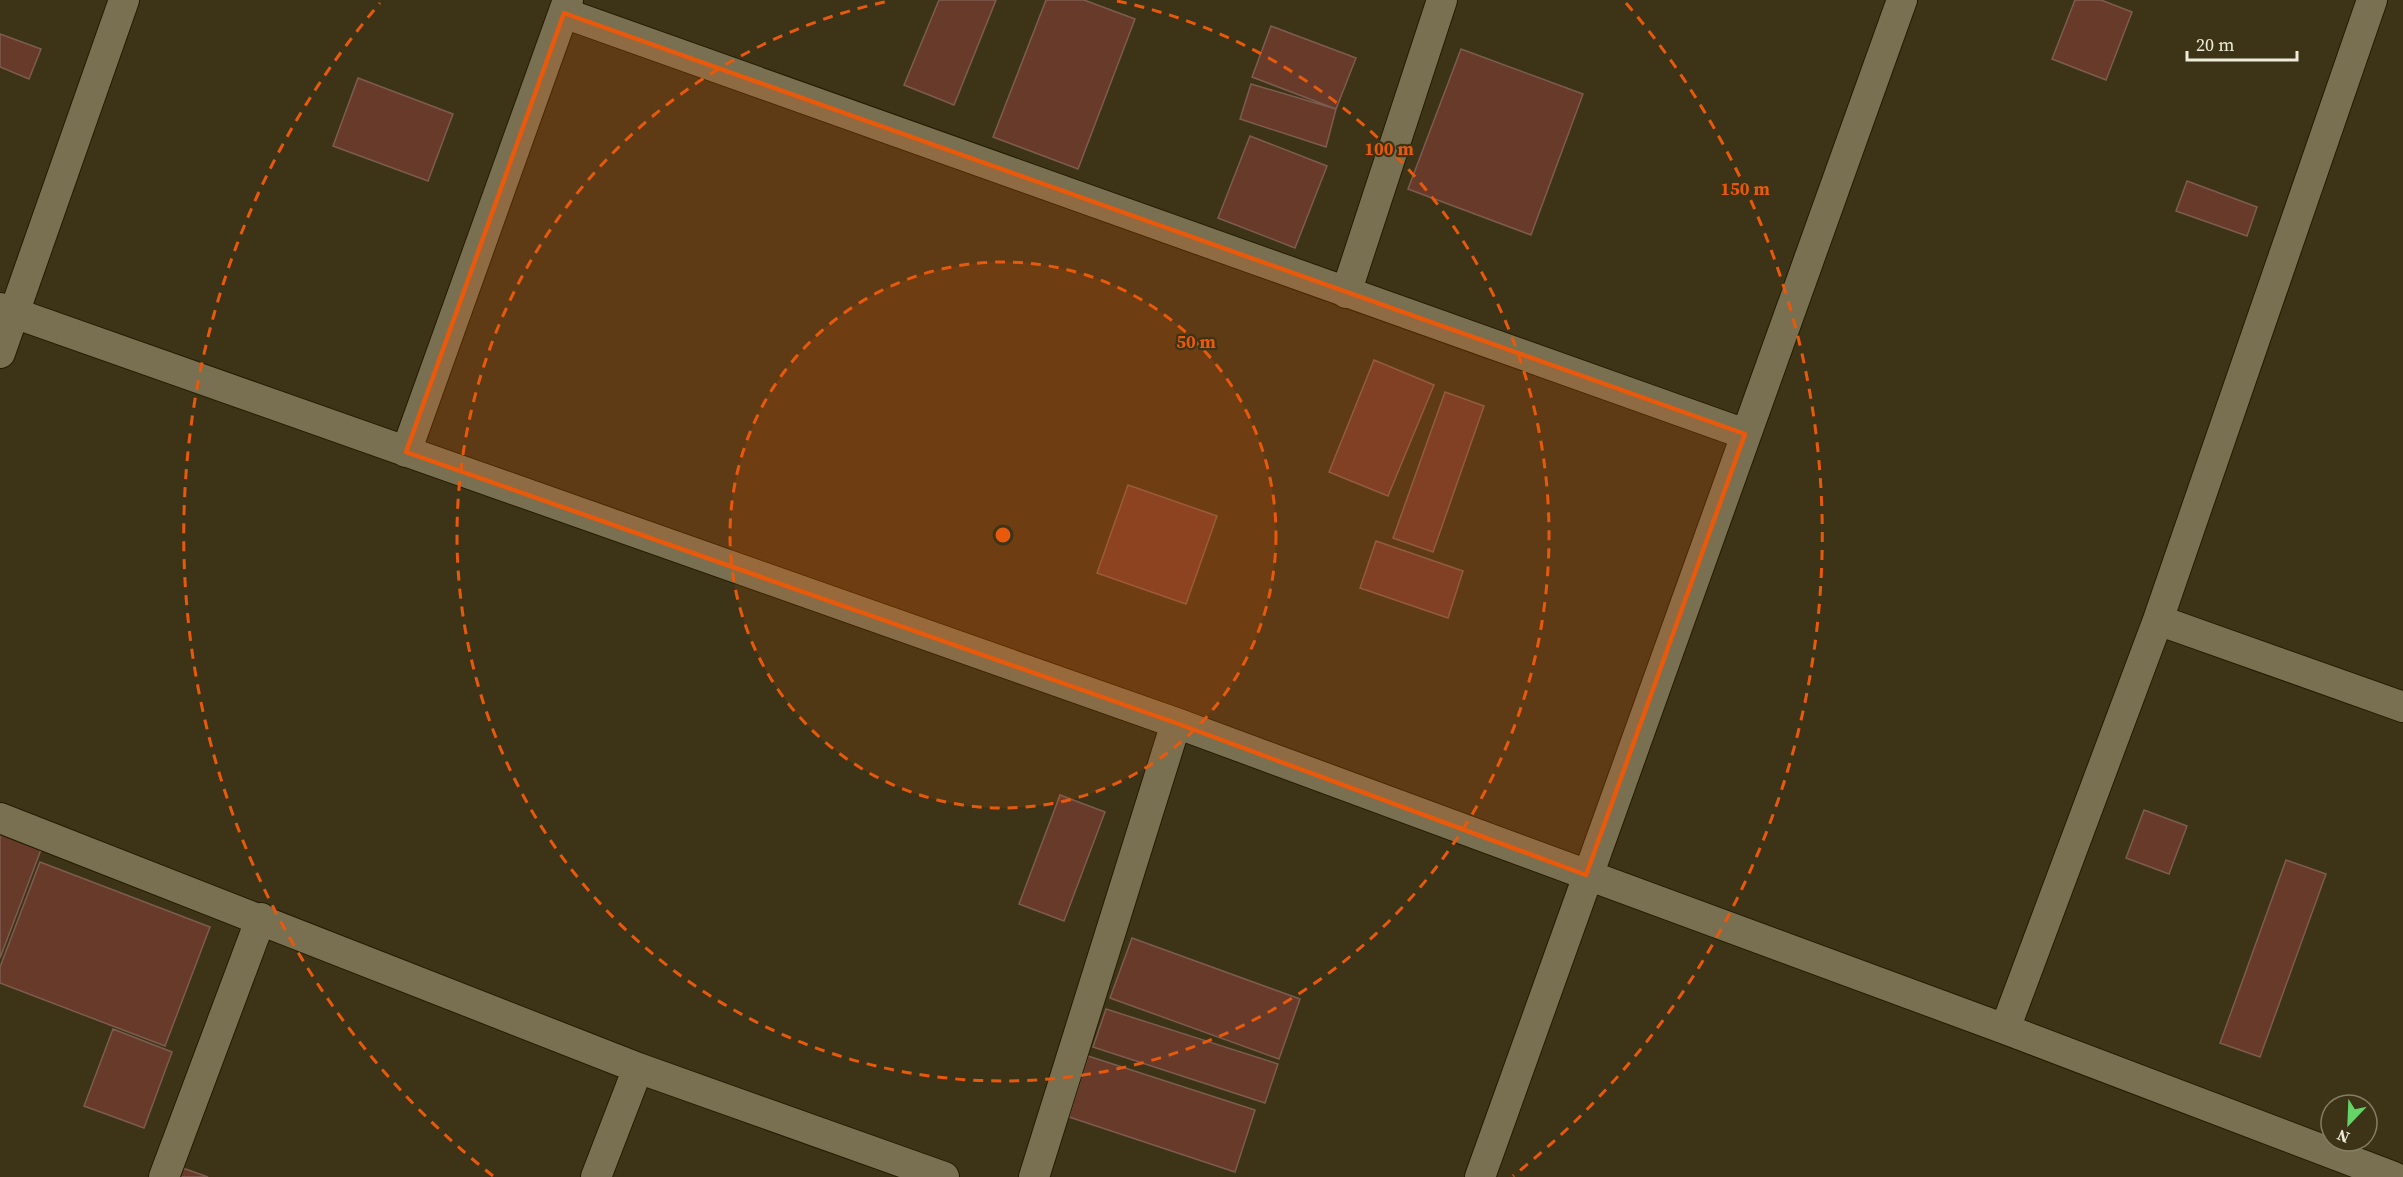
<svg xmlns="http://www.w3.org/2000/svg" width="2403" height="1177" font-family="'Source Serif 4',serif">
	<style>
		.building { fill: #683a2a; stroke: #7d5c50; stroke-width: 1.5 }
		.lines { fill: none; stroke-linecap: round; stroke-linejoin: round }
		.street-casing { stroke: #241c00; stroke-width: 32 }
		.street { stroke: #797051; stroke-width: 30 }
		.marked { fill: #e8590c; fill-opacity: 0.2; stroke: #e8590c; stroke-width: 4.5; stroke-linejoin: round }
		.ring { fill: none; stroke: #e8590c; stroke-width: 3; stroke-dasharray: 10 8 }
		.centre { fill: #e8590c; stroke: #3d3417; stroke-width: 3 }
		.ring-label { font-size: 18px; text-anchor: middle; font-weight: bold; fill: #e8590c; stroke: #3d3417; stroke-width: 4.5; stroke-linejoin: round; paint-order: stroke }
	</style>
	<rect width="100%" height="100%" fill="#3d3417"/>
	<path class="building" d="M 939,0 L 996,0 L 954,105 L 904,85 Z
		M 1046,0 L 1084,0 L 1135,19 L 1078,169 L 993,137 Z
		M 2075,0 L 2101,0 L 2132,12 L 2106,80 L 2052,59 Z
		M 1271,26 L 1356,58 L 1336,109 L 1252,77 Z
		M 0,34 L 41,49 L 29,79 L 0,67 Z
		M 1461,49 L 1583,94 L 1531,235 L 1408,189 Z
		M 358,78 L 453,114 L 428,181 L 333,146 Z
		M 1251,84 L 1336,109 L 1326,147 L 1240,119 Z
		M 1250,136 L 1327,166 L 1295,248 L 1218,218 Z
		M 2187,181 L 2257,207 L 2247,236 L 2176,211 Z
		M 1374,360 L 1434,385 L 1388,496 L 1329,472 Z
		M 1445,392 L 1484,406 L 1433,552 L 1393,538 Z
		M 1128,485 L 1217,516 L 1186,604 L 1097,573 Z
		M 1376,541 L 1463,571 L 1448,618 L 1360,588 Z
		M 1060,795 L 1105,812 L 1064,921 L 1019,904 Z
		M 2144,810 L 2187,826 L 2169,874 L 2126,858 Z
		M 0,831 L 42,847 L 0,958 Z
		M 2286,860 L 2326,874 L 2260,1057 L 2220,1043 Z
		M 40,862 L 210,927 L 165,1046 L 0,983 L 0,967 Z
		M 1132,938 L 1300,999 L 1279,1059 L 1110,998 Z
		M 1106,1009 L 1278,1064 L 1265,1103 L 1093,1047 Z
		M 113,1029 L 172,1052 L 144,1128 L 84,1106 Z
		M 1088,1056 L 1255,1110 L 1235,1172 L 1069,1117 Z
		M 177,1166 L 208,1177 L 173,1177 Z"/>
	<g class="lines">
		<defs>
			<path id="street" d="M 564,13 L 1745,434
				M 1346,293 L 1442,0
				M 0,308 L 1176,723 L 2005,1029 L 2394,1177
				M 0,353 L 124,0
				M 406,452 L 568,0
				M 2158,620 L 2403,707
				M 0,818 L 638,1068 L 944,1177
				M 2005,1029 L 2158,620 L 2372,0
				M 164,1177 L 261,918
				M 596,1177 L 638,1068
				M 1034,1177 L 1176,723
				M 1480,1177 L 1902,0"/>
		</defs>
		<use href="#street" class="street-casing"/>
		<use href="#street" class="street"/>
	</g>
	<path class="marked" d="M 564,13 L 1745,434 L 1586,875 L 1176,723 L 406,452 Z"/>
	<circle cx="1003" cy="535" r="273" fill="#e8590c" fill-opacity=".12"/>
	<g class="ring">
		<circle cx="1003" cy="535" r="273"/>
		<path d="M1117 1A546 546 0 1 1 889 1"/>
		<path d="M493 1176A819 819 0 0 1 380 3M1626 3A819 819 0 0 1 1513 1176"/>
	</g>
	<circle cx="1003" cy="535" r="9" class="centre"/>
	<g class="ring-label">
		<text x="1389" y="155">100 m</text>
		<text x="1745" y="195">150 m</text>
		<text x="1196" y="348">50 m</text>
	</g>
	<g transform="translate(2349 1123) rotate(203)"><circle r="28" fill="#3d3417" stroke="#847d65" stroke-width="1.5"/>
	<path d="M0-4.5L10 22L0 15L-10 22Z" fill="#65d467"/>
	<text y="-9" font-size="16" font-weight="bold" text-anchor="middle" fill="#efead9">N</text>
	</g>
	<path d="M2187 51v9h110v-9" fill="none" stroke="#efead9" stroke-width="3"/>
	<text x="2196" y="51" font-size="18" fill="#efead9" stroke="#3d3417" stroke-width="4.5" paint-order="stroke">20 m</text>
</svg>
